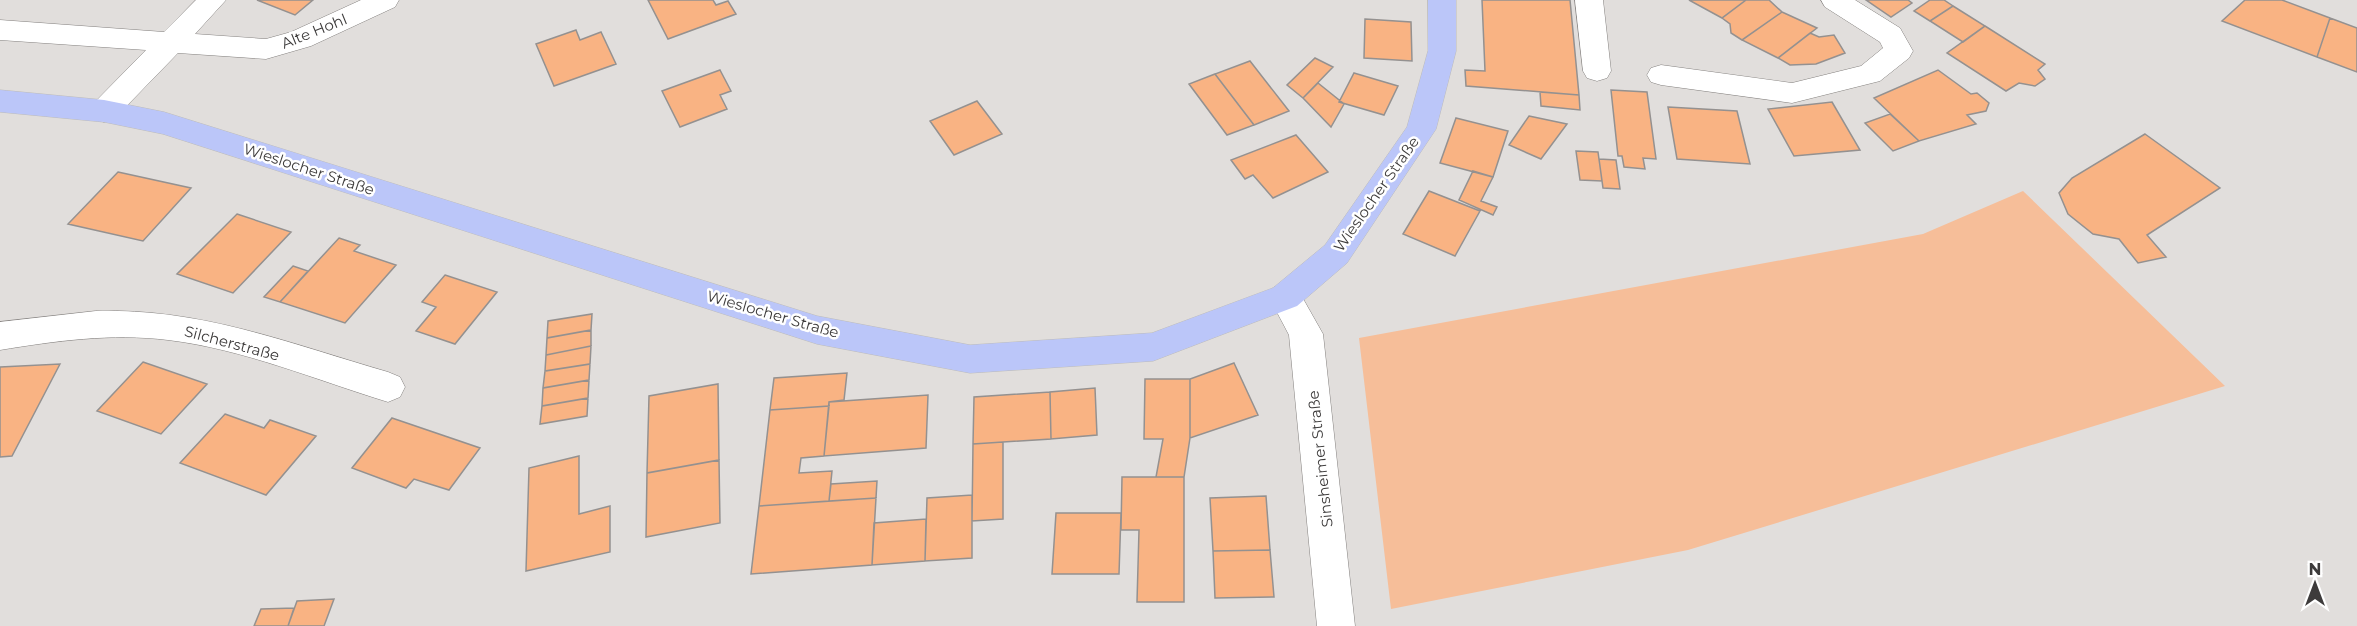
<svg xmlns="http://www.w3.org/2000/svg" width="2357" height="626" font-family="Montserrat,sans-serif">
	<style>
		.green { fill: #f6be99 }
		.building { fill: #f9b383; stroke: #949190; stroke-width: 1.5 }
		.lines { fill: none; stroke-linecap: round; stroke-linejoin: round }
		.minor-casing { stroke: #84817f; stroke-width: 1 }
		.major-casing { stroke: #bdbcbc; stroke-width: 1 }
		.minor { fill: #fff; fill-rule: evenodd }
		.major { fill: #bbc6f9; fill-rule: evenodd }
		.labels { text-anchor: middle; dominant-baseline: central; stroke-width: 5; stroke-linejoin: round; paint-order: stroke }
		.street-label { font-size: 15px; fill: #3d3b3b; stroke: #fff }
	</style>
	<rect width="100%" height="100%" fill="#e1dedc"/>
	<path class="green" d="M 2023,191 L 2225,386 L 1688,550 L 1391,609 L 1359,338 L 1923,234 Z"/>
	<path class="building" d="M 257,0 L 313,0 L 295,15 Z
		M 648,0 L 713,0 L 716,5 L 728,1 L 736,14 L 668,39 Z
		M 1482,0 L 1570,0 L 1579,95 L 1466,86 L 1465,70 L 1485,71 Z
		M 1689,0 L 1746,0 L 1722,18 Z
		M 1746,0 L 1769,0 L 1782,12 L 1742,40 L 1731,33 L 1730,24 L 1722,18 Z
		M 1866,0 L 1908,0 L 1912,3 L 1891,17 Z
		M 1930,0 L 1944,0 L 1953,6 L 1930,21 L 1914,11 Z
		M 2245,0 L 2282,0 L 2330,18 L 2317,57 L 2222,21 Z
		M 1953,6 L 1985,26 L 1963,42 L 1930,21 Z
		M 1782,12 L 1817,28 L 1778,58 L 1742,40 Z
		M 2330,18 L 2357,28 L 2357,72 L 2317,57 Z
		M 1365,19 L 1411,22 L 1412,61 L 1364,58 Z
		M 1985,26 L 2045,64 L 2038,70 L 2045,79 L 2035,86 L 2019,83 L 2006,91 L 1947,53 Z
		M 576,30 L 580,40 L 601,32 L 616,64 L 554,86 L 536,44 Z
		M 1810,33 L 1819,37 L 1834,35 L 1845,53 L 1816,64 L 1790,65 L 1778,58 Z
		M 1315,58 L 1333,67 L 1303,98 L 1287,85 Z
		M 1250,61 L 1289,111 L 1254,125 L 1215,74 Z
		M 720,70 L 731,91 L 720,95 L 727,109 L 680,127 L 662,91 Z
		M 1938,70 L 1971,94 L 1977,93 L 1989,103 L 1986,111 L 1967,115 L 1976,124 L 1919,141 L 1874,98 Z
		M 1354,73 L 1398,86 L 1384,115 L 1339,102 Z
		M 1215,74 L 1254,125 L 1227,135 L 1189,84 Z
		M 1318,83 L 1344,104 L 1331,127 L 1303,98 Z
		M 1611,90 L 1647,92 L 1656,159 L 1643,158 L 1645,169 L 1624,167 L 1622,156 L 1618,156 Z
		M 1540,92 L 1579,95 L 1580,110 L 1541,106 Z
		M 977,101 L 1002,134 L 954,155 L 930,121 Z
		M 1832,102 L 1860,150 L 1794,156 L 1768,109 Z
		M 1668,107 L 1737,111 L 1750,164 L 1677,159 Z
		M 1890,114 L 1919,141 L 1893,151 L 1865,123 Z
		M 1529,116 L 1567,124 L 1541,159 L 1509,145 Z
		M 1456,118 L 1508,131 L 1493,177 L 1440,163 Z
		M 2145,134 L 2220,188 L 2147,235 L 2166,257 L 2138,263 L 2119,239 L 2093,234 L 2068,214 L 2059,193 L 2072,178 Z
		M 1296,135 L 1328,172 L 1273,198 L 1253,175 L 1245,179 L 1231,160 Z
		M 1576,151 L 1598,152 L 1602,181 L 1580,180 Z
		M 1599,159 L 1616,160 L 1620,189 L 1603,188 Z
		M 1473,171 L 1493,177 L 1481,201 L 1497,207 L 1493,215 L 1459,200 Z
		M 118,172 L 191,188 L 143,241 L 68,224 Z
		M 1429,191 L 1480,211 L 1455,256 L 1403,234 Z
		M 237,214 L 291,232 L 233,293 L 177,274 Z
		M 339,238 L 360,245 L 354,251 L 396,265 L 345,323 L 280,302 Z
		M 293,266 L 308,271 L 280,302 L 264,297 Z
		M 445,275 L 497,292 L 455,344 L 416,331 L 436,307 L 422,302 Z
		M 592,314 L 591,330 L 547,338 L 548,321 Z
		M 591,330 L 591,346 L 546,355 L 547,338 Z
		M 591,346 L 590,364 L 545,371 L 546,355 Z
		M 143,362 L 207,384 L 161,434 L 97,411 Z
		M 1234,363 L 1258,415 L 1190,438 L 1190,379 Z
		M 60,364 L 12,456 L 0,457 L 0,367 Z
		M 590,364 L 589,380 L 543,388 L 545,371 Z
		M 847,373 L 844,400 L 829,402 L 829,406 L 770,410 L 774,378 Z
		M 1145,379 L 1190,379 L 1190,438 L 1184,477 L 1156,477 L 1163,439 L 1144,439 Z
		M 589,380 L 588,398 L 542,406 L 543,388 Z
		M 718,384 L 719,460 L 647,473 L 649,396 Z
		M 1095,388 L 1097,435 L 1051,439 L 1050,392 Z
		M 1050,392 L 1051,439 L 973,444 L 974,397 Z
		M 928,395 L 926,448 L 824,456 L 829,402 Z
		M 588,398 L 587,416 L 540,424 L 542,406 Z
		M 829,406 L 824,456 L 801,458 L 799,473 L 832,471 L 829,501 L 759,506 L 770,410 Z
		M 225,414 L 264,428 L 270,420 L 316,436 L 266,495 L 180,463 Z
		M 392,418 L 480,448 L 449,490 L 414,479 L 406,488 L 352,468 Z
		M 1003,442 L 1003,519 L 972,521 L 973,444 Z
		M 579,456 L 579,514 L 610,506 L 610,552 L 526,571 L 529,468 Z
		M 719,460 L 720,523 L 646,537 L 647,473 Z
		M 1122,477 L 1184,477 L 1184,602 L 1137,602 L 1139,530 L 1121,530 Z
		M 877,481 L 876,498 L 829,501 L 831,484 Z
		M 972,495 L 972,558 L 925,561 L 927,498 Z
		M 1266,496 L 1270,550 L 1213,551 L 1210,498 Z
		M 876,498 L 872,565 L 751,574 L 759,506 Z
		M 1056,513 L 1121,513 L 1119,574 L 1052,574 Z
		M 926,519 L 925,561 L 872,565 L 874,523 Z
		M 1270,550 L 1274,597 L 1215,598 L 1213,551 Z
		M 334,599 L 324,626 L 288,626 L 297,601 Z
		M 294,608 L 288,626 L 254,626 L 261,609 Z"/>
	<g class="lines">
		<defs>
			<path id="minor" d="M 196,0 L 226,0 L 195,34 L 266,39 L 291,32 L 361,0 L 399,0 L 395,7 L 311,46 L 266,59 L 178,53 L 114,119 L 104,122 L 94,119 L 89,111 L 94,103 L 146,50 L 0,40 L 0,20 L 164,32 Z
				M 1575,0 L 1603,0 L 1611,71 L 1607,78 L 1597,81 L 1587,78 L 1583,71 Z
				M 1821,0 L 1855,0 L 1900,28 L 1913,51 L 1909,58 L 1880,81 L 1792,103 L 1661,85 L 1651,82 L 1647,75 L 1651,68 L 1661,65 L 1792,83 L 1861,66 L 1883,48 L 1880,42 L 1825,7 Z
				M 1285,284 L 1297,288 L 1323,334 L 1355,626 L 1317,626 L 1289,335 L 1269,297 L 1273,288 Z
				M 96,311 C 201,308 288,343 388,372 L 400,377 L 405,387 L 400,397 L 388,402 C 316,380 243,349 168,340 C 112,333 55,341 0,350 L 0,322 Z"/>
			<path id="major" d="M 1428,0 L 1456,0 L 1456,51 L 1436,129 L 1347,263 L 1297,306 L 1153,361 L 970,373 L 817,344 L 163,134 L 104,122 L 0,112 L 0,90 L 104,100 L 164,112 L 817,316 L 970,345 L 1152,333 L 1273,288 L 1325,245 L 1407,127 L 1428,51 Z"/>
		</defs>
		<use href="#minor" class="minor-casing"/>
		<use href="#major" class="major-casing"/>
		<use href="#minor" class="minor"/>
		<use href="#major" class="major"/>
	</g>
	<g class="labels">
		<g class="street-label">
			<text transform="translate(314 31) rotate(-22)">Alte Hohl</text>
			<text transform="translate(309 169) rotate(18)">Wieslocher Straße</text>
			<text transform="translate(1376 194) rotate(-55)">Wieslocher Straße</text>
			<text transform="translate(773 314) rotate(16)">Wieslocher Straße</text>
			<text transform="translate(232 343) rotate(15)">Silcherstraße</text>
			<text transform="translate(1320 459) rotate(-96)">Sinsheimer Straße</text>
		</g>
	</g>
	<g transform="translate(2315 584)" stroke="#ffffff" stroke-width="4.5" paint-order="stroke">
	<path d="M0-4.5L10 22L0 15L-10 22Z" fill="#3d3b3b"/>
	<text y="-9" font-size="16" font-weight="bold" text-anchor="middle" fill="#3d3b3b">N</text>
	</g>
</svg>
